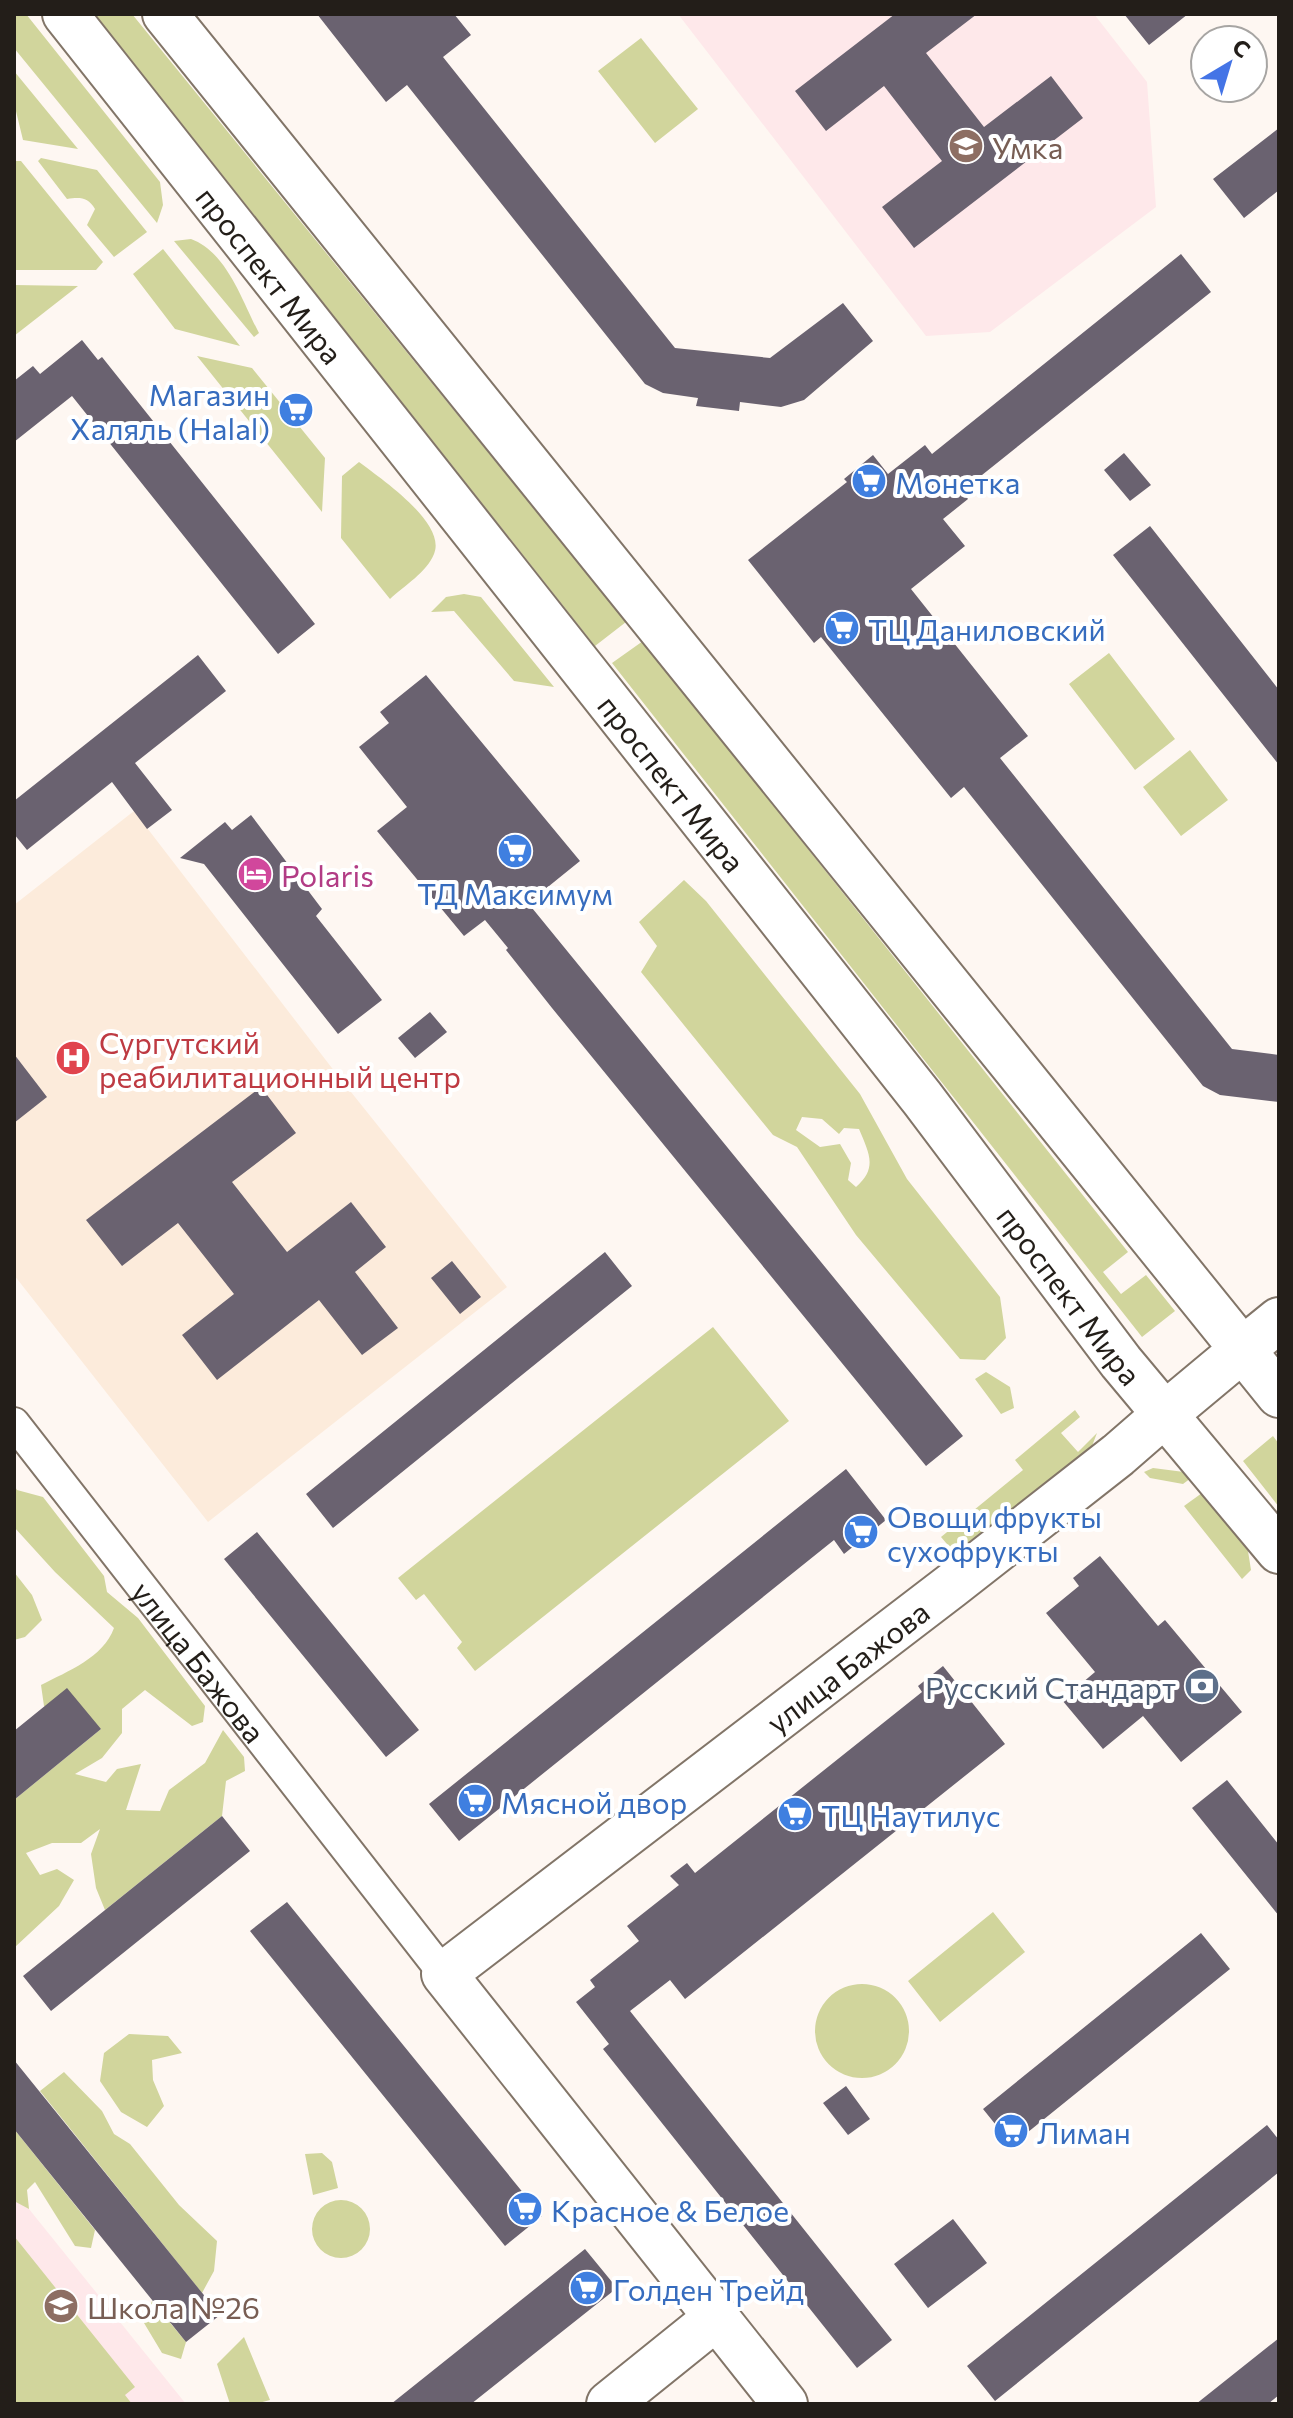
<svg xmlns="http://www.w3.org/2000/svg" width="1293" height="2418" font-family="Commissioner,sans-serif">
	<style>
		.built { fill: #fcebdb }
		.education { fill: #fee8ea }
		.green { fill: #d1d59c; fill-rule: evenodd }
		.building { fill: #6a6270 }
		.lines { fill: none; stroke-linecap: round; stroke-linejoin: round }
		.street-casing { stroke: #827568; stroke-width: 34 }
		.secondary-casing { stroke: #827568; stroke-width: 48 }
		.primary-casing { stroke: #827568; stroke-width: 48 }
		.street { stroke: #fff; stroke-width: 30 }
		.secondary { stroke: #fff; stroke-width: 44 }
		.primary { stroke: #fff; stroke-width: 44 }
		.labels { text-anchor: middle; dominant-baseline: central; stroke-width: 8; stroke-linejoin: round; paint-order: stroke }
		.education-label { font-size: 30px; fill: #785e54; stroke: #fff; text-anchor: start }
		.street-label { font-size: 30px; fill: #231e19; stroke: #fff }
		.shop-label { font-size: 30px; fill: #366cbe; stroke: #fff; text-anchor: start }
		.hotel-label { font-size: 30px; fill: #b23c85; stroke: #fff; text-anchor: start }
		.health-label { font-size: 30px; fill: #be3a42; stroke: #fff; text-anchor: start }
		.service-label { font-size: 30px; fill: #4e5e75; stroke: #fff; text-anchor: end }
	</style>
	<rect width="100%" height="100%" fill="#fef7f2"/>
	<path class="built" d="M 134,811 L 335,1072 L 507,1287 L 208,1522 L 14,1275 L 14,905 Z"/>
	<path class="education" d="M 678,14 L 1094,14 L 1147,82 L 1156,207 L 990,332 L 926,336 Z
		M 14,2190 L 29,2209 L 186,2404 L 14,2404 Z"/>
	<path class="green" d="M 14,14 L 26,14 L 160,182 L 163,205 L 157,223 L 14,48 Z
		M 95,14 L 132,14 L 626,622 L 595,646 Z
		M 641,38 L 698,109 L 655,143 L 598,71 Z
		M 14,71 L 78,149 L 23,140 L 14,103 Z
		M 41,158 L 97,170 L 147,232 L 114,257 L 87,225 L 95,209 C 88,197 80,197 67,199 L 38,161 Z
		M 15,161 L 21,161 L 103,262 L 96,270 L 14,270 Z
		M 191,239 C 227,252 242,301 259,333 L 254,337 L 174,241 Z
		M 163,249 L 240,346 L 175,329 L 133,274 Z
		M 14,285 L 78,286 L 14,336 Z
		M 197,356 L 252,368 L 325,458 L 322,512 Z
		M 359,462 C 380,478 447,523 434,554 C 427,572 404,586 390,599 L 341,538 L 342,476 Z
		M 464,594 L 481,597 L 554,687 L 514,681 L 454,611 L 431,612 L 446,597 Z
		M 643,641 L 1128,1252 L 1103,1272 L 1121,1294 L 1146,1275 L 1175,1311 L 1142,1337 L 612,663 Z
		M 1109,653 L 1175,739 L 1135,770 L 1069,684 Z
		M 1190,750 L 1228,800 L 1181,836 L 1143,787 Z
		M 684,880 L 706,901 L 860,1094 L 907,1179 L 1000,1297 L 1006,1338 L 985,1360 L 960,1359 L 856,1235 L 797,1147 L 773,1135 L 641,972 L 657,946 L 639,922 ZM 802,1117 L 822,1119 L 839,1134 L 844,1128 L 859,1129 C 869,1153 878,1168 856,1187 L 848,1180 L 851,1163 L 840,1144 L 820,1147 L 796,1130 Z
		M 713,1327 L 789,1421 L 475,1671 L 457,1648 L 462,1642 L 424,1594 L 416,1600 L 398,1578 Z
		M 986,1372 L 1010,1387 L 1014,1408 L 1001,1414 L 975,1379 Z
		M 1075,1410 L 1080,1417 L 1061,1433 L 1078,1452 L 1097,1433 L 1092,1446 L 964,1551 L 952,1550 L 941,1537 L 1023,1470 L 1015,1460 Z
		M 1273,1436 L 1279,1444 L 1279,1507 L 1243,1461 Z
		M 1153,1468 L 1184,1472 L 1191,1478 L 1183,1484 L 1150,1478 L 1144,1472 Z
		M 14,1485 L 17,1490 L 43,1497 L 104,1576 L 107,1592 L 138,1618 L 205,1706 L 203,1722 L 192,1726 L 145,1690 L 122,1709 L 122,1733 L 102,1758 L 75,1774 L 106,1782 L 117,1769 L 141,1764 L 126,1810 L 160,1811 L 169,1790 L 205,1763 L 223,1730 L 244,1757 L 245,1771 L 226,1781 L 222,1816 L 105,1910 L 96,1888 L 91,1854 L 100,1829 L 81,1843 L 52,1843 L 26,1853 L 40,1875 L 57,1869 L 74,1880 L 59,1906 L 14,1948 L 14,1800 L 101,1729 L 44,1706 L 41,1685 C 68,1671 103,1658 114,1628 L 55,1572 L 14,1527 Z
		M 1202,1493 L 1248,1551 L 1251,1570 L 1242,1579 L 1184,1506 Z
		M 14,1572 L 32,1595 L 42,1620 L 25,1637 L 14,1640 Z
		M 993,1912 L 1025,1952 L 940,2022 L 908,1981 Z
		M815 2031a47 47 0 1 1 94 0a47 47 0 1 1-94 0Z
		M 129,2034 L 168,2036 L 182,2053 L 152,2060 L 153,2080 L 164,2106 L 147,2127 L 121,2112 L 100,2081 L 104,2053 Z
		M 64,2072 L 102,2111 L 114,2134 L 130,2144 L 179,2205 L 217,2241 L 214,2271 L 202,2293 L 40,2091 Z
		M 14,2129 L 95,2230 L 91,2248 L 75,2246 L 35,2182 L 27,2190 L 29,2209 L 14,2201 Z
		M 322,2153 L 332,2162 L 338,2188 L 313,2195 L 305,2154 Z
		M312 2229a29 29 0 1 1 58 0a29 29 0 1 1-58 0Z
		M 14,2236 L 135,2387 L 125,2395 L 132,2404 L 14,2404 Z
		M 152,2301 L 186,2342 L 181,2359 L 162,2353 L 144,2323 Z
		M 244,2337 L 270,2400 L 255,2404 L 230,2404 L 217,2364 Z"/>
	<path class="building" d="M 317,14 L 454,14 L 471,35 L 443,57 L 675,348 L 770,358 L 843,303 L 873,341 L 804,400 L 781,407 L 740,402 L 739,411 L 696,406 L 698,398 L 663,393 L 645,384 L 407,85 L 386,102 Z
		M 895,14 L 977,14 L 926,53 L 984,127 L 1051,76 L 1083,118 L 914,248 L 882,207 L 942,161 L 884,86 L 826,131 L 795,91 Z
		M 1124,14 L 1188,14 L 1149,45 Z
		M 1279,128 L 1279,190 L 1244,218 L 1213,179 Z
		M 1181,254 L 1211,292 L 962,491 L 968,499 L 943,519 L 965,546 L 911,589 L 1028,736 L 1000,758 L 1232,1049 L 1279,1055 L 1279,1102 L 1220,1095 L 1203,1086 L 964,787 L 951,798 L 821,637 L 814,643 L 748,560 L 847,482 L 844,479 L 873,455 L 888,474 L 925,445 L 932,454 Z
		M 82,340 L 98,360 L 102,357 L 315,624 L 278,654 L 72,396 L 14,442 L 14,381 L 33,366 L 40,374 Z
		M 1124,453 L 1151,485 L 1130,501 L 1104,470 Z
		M 1150,526 L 1279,690 L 1279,765 L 1113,555 Z
		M 198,655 L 226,691 L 135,763 L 172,810 L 147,829 L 112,782 L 27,850 L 14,834 L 14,801 Z
		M 426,675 L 580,861 L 528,903 L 963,1436 L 926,1466 L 552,1008 L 506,950 L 508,948 L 485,920 L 464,936 L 377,831 L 407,807 L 359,747 L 389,723 L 380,712 Z
		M 251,815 L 322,909 L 316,916 L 382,1000 L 338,1034 L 204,864 L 180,858 L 225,822 L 232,830 Z
		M 430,1012 L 447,1032 L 415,1058 L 398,1038 Z
		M 14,1054 L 47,1097 L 14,1123 Z
		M 261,1087 L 296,1133 L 232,1182 L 287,1252 L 351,1202 L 386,1247 L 355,1272 L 398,1328 L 362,1355 L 319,1300 L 217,1380 L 182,1335 L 234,1294 L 178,1223 L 122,1266 L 86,1220 Z
		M 605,1252 L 632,1286 L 333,1528 L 306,1494 Z
		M 452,1261 L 481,1297 L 460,1314 L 431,1278 Z
		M 846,1469 L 886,1520 L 844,1554 L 834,1540 L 459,1841 L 429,1804 Z
		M 257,1532 L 419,1730 L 386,1757 L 224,1559 Z
		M 1100,1556 L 1158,1626 L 1165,1620 L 1242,1712 L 1181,1762 L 1143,1716 L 1103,1749 L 1062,1700 L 1095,1672 L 1046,1613 L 1079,1586 L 1073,1578 Z
		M 943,1666 L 1005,1744 L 685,1999 L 670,1980 L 630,2011 L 892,2340 L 857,2368 L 603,2049 L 609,2044 L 576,2002 L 595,1987 L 590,1980 L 639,1941 L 627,1926 L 679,1885 L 670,1876 L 687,1863 L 695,1873 L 922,1692 L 918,1686 Z
		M 67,1688 L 101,1729 L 14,1800 L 14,1731 Z
		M 1227,1780 L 1279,1845 L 1279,1916 L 1192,1808 Z
		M 222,1816 L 250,1851 L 51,2011 L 23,1976 Z
		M 287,1902 L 542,2216 L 505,2246 L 250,1931 Z
		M 1201,1933 L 1230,1969 L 1012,2145 L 983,2109 Z
		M 14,2060 L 220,2315 L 186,2342 L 14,2129 Z
		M 846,2086 L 870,2119 L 848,2135 L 823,2103 Z
		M 1267,2125 L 1279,2140 L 1279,2172 L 995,2401 L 967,2366 Z
		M 953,2219 L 987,2263 L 928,2308 L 894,2264 Z
		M 585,2249 L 617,2288 L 471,2404 L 391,2404 Z
		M 1279,2338 L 1279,2395 L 1268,2404 L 1196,2404 Z"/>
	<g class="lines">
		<defs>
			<g id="street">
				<path id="s1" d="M 14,1423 L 444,1974"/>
			</g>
			<g id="secondary">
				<path d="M 1242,1350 L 1279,1320"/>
				<path d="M 609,2404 L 717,2317"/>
				<path id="s2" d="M 785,2404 L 444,1974 L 951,1586 L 1118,1455 L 1164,1415"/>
			</g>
			<g id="primary">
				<path id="s3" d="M 65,14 L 922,1098 L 1121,1362 L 1279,1551"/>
				<path d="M 165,14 L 1279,1395"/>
				<path d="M 1164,1415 L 1242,1350"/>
			</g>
		</defs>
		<use href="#street" class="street-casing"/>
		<use href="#secondary" class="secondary-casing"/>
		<use href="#primary" class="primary-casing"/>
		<use href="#street" class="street"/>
		<use href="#secondary" class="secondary"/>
		<use href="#primary" class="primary"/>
	</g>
	<defs>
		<symbol id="school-disc" viewBox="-11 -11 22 22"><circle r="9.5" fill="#8d6e63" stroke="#fff"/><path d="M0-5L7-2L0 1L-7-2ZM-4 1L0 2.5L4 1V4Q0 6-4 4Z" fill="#fff"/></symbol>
		<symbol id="supermarket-disc" viewBox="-11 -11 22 22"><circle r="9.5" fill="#3f7fe0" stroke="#fff"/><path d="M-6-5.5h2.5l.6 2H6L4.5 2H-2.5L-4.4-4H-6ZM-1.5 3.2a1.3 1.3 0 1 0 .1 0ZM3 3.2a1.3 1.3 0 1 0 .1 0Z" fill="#fff"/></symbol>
		<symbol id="hotel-disc" viewBox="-11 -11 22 22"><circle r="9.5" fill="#d1479c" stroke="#fff"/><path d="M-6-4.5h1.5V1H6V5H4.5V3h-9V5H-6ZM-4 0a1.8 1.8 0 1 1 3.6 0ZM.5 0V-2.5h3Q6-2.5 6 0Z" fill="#fff"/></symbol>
		<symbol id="hospital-disc" viewBox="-11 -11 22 22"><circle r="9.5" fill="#e0444e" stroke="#fff"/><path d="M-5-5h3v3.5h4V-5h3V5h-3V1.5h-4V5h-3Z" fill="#fff"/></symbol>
		<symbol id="bank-disc" viewBox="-11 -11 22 22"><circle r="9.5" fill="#5c6f8a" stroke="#fff"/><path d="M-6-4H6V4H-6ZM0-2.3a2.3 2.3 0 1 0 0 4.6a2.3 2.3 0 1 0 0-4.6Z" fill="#fff"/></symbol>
	</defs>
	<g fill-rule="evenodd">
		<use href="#school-disc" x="946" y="126" width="40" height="40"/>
		<use href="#supermarket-disc" x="276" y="390" width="40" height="40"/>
		<use href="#supermarket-disc" x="849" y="461" width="40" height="40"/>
		<use href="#supermarket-disc" x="822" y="608" width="40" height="40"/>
		<use href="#supermarket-disc" x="495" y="831" width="40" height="40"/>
		<use href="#hotel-disc" x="235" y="854" width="40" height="40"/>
		<use href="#hospital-disc" x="53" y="1038" width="40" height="40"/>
		<use href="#supermarket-disc" x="841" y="1512" width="40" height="40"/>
		<use href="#bank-disc" x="1182" y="1666" width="40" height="40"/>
		<use href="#supermarket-disc" x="455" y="1781" width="40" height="40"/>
		<use href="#supermarket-disc" x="775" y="1794" width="40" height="40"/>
		<use href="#supermarket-disc" x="991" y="2111" width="40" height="40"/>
		<use href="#supermarket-disc" x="505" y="2189" width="40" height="40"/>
		<use href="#supermarket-disc" x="567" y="2268" width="40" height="40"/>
		<use href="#school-disc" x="41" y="2286" width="40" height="40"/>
	</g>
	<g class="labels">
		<g class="education-label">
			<text x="992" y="146">Умка</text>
			<text x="87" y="2306">Школа №26</text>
		</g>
		<g class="street-label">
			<text stroke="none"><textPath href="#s3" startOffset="332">проспект Мира</textPath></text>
			<text stroke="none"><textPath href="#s3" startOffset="980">проспект Мира</textPath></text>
			<text stroke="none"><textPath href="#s3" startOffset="1628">проспект Мира</textPath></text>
			<text stroke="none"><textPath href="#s1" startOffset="302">улица Бажова</textPath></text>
			<text stroke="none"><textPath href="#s2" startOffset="1056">улица Бажова</textPath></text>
		</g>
		<g class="shop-label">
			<text x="270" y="393" text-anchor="end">Магазин<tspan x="270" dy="34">Халяль (Halal)</tspan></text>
			<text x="895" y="481">Монетка</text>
			<text x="868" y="628">ТЦ Даниловский</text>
			<text x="515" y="892" text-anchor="middle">ТД Максимум</text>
			<text x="887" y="1515">Овощи фрукты<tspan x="887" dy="34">сухофрукты</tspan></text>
			<text x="501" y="1801">Мясной двор</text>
			<text x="821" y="1814">ТЦ Наутилус</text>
			<text x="1037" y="2131">Лиман</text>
			<text x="551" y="2209">Красное &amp; Белое</text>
			<text x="613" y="2288">Голден Трейд</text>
		</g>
		<g class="hotel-label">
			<text x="281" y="874">Polaris</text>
		</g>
		<g class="health-label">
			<text x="99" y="1041">Сургутский<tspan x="99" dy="34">реабилитационный центр</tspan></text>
		</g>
		<g class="service-label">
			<text x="1176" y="1686">Русский Стандарт</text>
		</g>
	</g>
	<rect width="1293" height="2418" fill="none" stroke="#231e19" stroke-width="32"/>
	<g transform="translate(1229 64) rotate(38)"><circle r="38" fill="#ffffff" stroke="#a7a5a3" stroke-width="2"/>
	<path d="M0-6L14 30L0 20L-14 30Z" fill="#4474e6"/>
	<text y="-12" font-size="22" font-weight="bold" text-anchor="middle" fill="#231e19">С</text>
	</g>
</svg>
